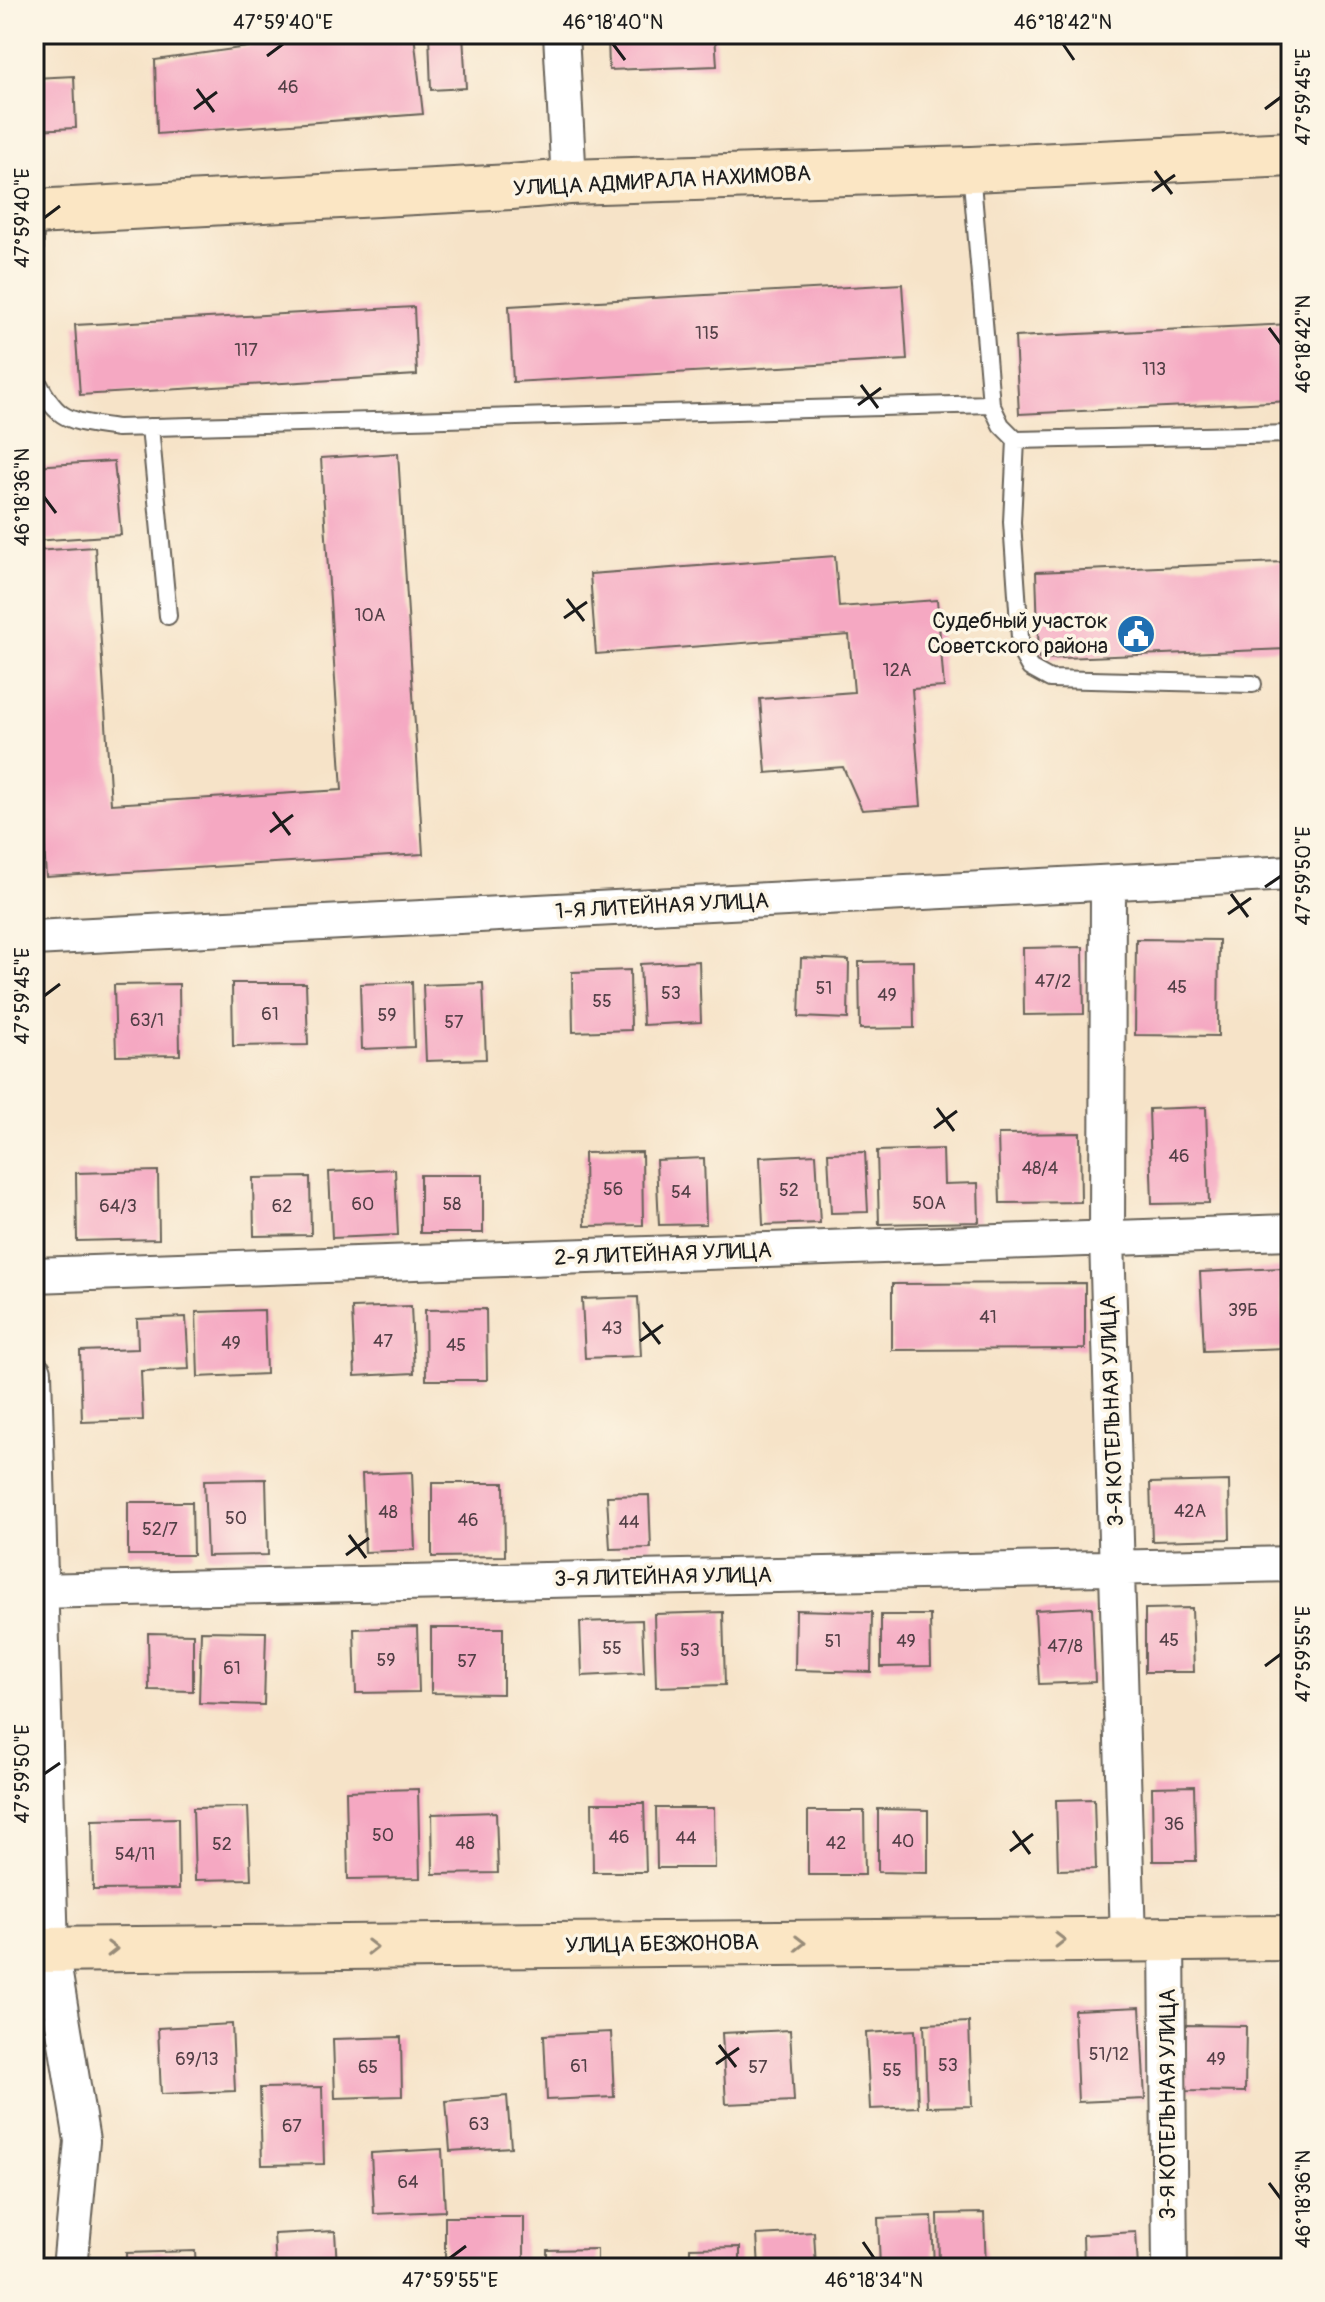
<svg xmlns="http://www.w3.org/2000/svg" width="1325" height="2302" font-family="Pangolin,sans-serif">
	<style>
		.building { fill: #f5a8c2 }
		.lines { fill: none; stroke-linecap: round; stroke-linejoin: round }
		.lane-casing { stroke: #686258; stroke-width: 20 }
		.street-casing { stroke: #686258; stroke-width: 38 }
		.secondary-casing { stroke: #686258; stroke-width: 48 }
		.lane { stroke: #fff; stroke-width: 16 }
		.street { stroke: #fff; stroke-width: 34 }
		.secondary { stroke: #fbe6c4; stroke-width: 44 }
		.oneway { stroke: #978b78 }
		.ticks { fill: none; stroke: #1c1c1c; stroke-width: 3 }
		.labels { text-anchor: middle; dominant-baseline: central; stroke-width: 7; stroke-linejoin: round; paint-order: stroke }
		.number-label { font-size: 18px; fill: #523f46 }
		.street-label { font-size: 22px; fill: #1c1c1c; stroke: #fcf5e5 }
		.poi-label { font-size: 22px; fill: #1c1c1c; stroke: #fcf5e5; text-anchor: end }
		.neatline { fill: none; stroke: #1c1c1c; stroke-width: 3 }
		.ticks-label { font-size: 20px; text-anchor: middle; fill: #1c1c1c }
	</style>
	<rect width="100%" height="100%" fill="#fcf5e5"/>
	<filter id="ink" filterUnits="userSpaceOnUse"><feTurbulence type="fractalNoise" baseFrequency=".0125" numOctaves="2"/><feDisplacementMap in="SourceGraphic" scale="16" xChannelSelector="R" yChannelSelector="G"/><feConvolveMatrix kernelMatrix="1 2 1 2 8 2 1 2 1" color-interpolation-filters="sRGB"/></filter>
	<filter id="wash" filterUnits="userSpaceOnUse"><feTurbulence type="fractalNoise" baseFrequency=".006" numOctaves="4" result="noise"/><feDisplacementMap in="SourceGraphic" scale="32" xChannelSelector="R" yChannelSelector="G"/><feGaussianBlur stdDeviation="1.8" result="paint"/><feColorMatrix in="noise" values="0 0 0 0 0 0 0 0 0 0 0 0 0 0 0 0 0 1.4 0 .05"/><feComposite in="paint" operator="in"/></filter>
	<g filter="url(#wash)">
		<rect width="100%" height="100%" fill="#f6e3c8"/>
		<g id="blocks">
			<path class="building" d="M 340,34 L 414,34 L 423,114 L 157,134 L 155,60 Z
				M 429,34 L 463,34 L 466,88 L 431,90 Z
				M 608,34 L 715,34 L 717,66 L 609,70 Z
				M 74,76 L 76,128 L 34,130 L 34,78 Z
				M 902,284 L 907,360 L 513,382 L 509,306 Z
				M 414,307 L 417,375 L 80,395 L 75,325 Z
				M 1291,324 L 1291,401 L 1019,414 L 1015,337 Z
				M 398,453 L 423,854 L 46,877 L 34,680 L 34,551 L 95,547 L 111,804 L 342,790 L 321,458 Z
				M 114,461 L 121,535 L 34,541 L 34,466 Z
				M 835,556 L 839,607 L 937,600 L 944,687 L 912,689 L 921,806 L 862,810 L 843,767 L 766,773 L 760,699 L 854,692 L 849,635 L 596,654 L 590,574 Z
				M 1283,562 L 1287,649 L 1039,659 L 1036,572 Z
				M 1136,939 L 1219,940 L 1218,1036 L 1135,1035 Z
				M 1083,947 L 1084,1014 L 1024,1015 L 1023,948 Z
				M 801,958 L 849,960 L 848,1019 L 799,1017 Z
				M 699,961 L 701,1022 L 643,1025 L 640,964 Z
				M 913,961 L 914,1028 L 860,1029 L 859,962 Z
				M 630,970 L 631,1030 L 573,1032 L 572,972 Z
				M 412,982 L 414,1047 L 362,1049 L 360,984 Z
				M 232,983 L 306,983 L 308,1045 L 233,1046 Z
				M 483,983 L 486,1059 L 426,1061 L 423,985 Z
				M 179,984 L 180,1055 L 116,1056 L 114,985 Z
				M 1206,1107 L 1209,1203 L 1152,1204 L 1149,1109 Z
				M 1080,1133 L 1081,1202 L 1000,1203 L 998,1134 Z
				M 943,1149 L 944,1184 L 978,1183 L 979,1222 L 879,1224 L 877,1151 Z
				M 642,1152 L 643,1225 L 585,1226 L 584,1153 Z
				M 865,1152 L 868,1212 L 831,1213 L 828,1153 Z
				M 816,1154 L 820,1223 L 763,1225 L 760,1157 Z
				M 704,1158 L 706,1224 L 659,1225 L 656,1160 Z
				M 395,1169 L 398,1235 L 332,1238 L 329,1172 Z
				M 158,1171 L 159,1239 L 77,1241 L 76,1173 Z
				M 420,1175 L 483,1175 L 483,1233 L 420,1233 Z
				M 310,1177 L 311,1235 L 254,1236 L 253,1178 Z
				M 1281,1268 L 1285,1348 L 1204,1351 L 1200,1272 Z
				M 1085,1283 L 1085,1349 L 892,1350 L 892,1284 Z
				M 638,1297 L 641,1356 L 585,1358 L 582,1299 Z
				M 411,1306 L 414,1373 L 355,1376 L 352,1308 Z
				M 486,1309 L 487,1380 L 426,1380 L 425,1310 Z
				M 264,1310 L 266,1374 L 198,1377 L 196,1312 Z
				M 186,1317 L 189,1369 L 141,1371 L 143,1420 L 82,1422 L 80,1351 L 138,1349 L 137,1319 Z
				M 412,1472 L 415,1550 L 365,1552 L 362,1474 Z
				M 266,1479 L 268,1555 L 207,1556 L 204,1480 Z
				M 1229,1481 L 1230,1539 L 1152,1541 L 1150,1483 Z
				M 432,1483 L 504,1483 L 505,1556 L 432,1557 Z
				M 649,1495 L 651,1548 L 610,1549 L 607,1496 Z
				M 128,1502 L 192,1502 L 193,1555 L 128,1555 Z
				M 1092,1607 L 1095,1682 L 1039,1684 L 1035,1610 Z
				M 1192,1608 L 1194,1672 L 1145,1672 L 1145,1609 Z
				M 796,1610 L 872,1612 L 871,1672 L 795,1670 Z
				M 723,1612 L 725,1685 L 656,1687 L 654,1614 Z
				M 881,1615 L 930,1615 L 931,1666 L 881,1667 Z
				M 642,1620 L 644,1673 L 582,1676 L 580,1622 Z
				M 417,1627 L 419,1692 L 356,1693 L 354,1629 Z
				M 431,1628 L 503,1628 L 503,1694 L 431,1693 Z
				M 201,1631 L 266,1632 L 264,1705 L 199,1703 Z
				M 148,1633 L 193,1634 L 193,1691 L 149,1690 Z
				M 1194,1786 L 1196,1861 L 1153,1861 L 1152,1787 Z
				M 418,1789 L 420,1878 L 348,1879 L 346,1791 Z
				M 1094,1799 L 1096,1869 L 1058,1870 L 1056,1800 Z
				M 592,1803 L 644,1803 L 646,1872 L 593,1872 Z
				M 248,1807 L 251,1879 L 195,1880 L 193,1808 Z
				M 656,1808 L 714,1808 L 715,1868 L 657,1868 Z
				M 878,1809 L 928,1810 L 928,1873 L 878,1872 Z
				M 808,1811 L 864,1811 L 865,1875 L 808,1875 Z
				M 496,1812 L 498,1873 L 433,1874 L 432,1814 Z
				M 178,1818 L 179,1889 L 93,1890 L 92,1820 Z
				M 1140,2007 L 1145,2099 L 1078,2102 L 1074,2010 Z
				M 969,2022 L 972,2106 L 927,2107 L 924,2024 Z
				M 232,2024 L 235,2091 L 161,2094 L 158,2028 Z
				M 1186,2025 L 1246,2026 L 1245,2092 L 1185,2091 Z
				M 790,2030 L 794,2101 L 726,2104 L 722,2033 Z
				M 915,2030 L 918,2107 L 870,2109 L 866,2033 Z
				M 611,2032 L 614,2097 L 547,2100 L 544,2035 Z
				M 401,2037 L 402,2096 L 335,2098 L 333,2039 Z
				M 322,2087 L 324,2164 L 262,2165 L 260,2088 Z
				M 507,2096 L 511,2147 L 450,2151 L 446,2101 Z
				M 442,2149 L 445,2211 L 374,2214 L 371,2153 Z
				M 984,2213 L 986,2268 L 939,2268 L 938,2214 Z
				M 932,2216 L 934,2268 L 880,2268 L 878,2218 Z
				M 445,2217 L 524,2217 L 524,2268 L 445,2268 Z
				M 335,2231 L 337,2268 L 276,2268 L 274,2234 Z
				M 814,2232 L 816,2268 L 759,2268 L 757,2235 Z
				M 1136,2232 L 1138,2268 L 1084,2268 L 1083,2235 Z
				M 740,2247 L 740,2268 L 690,2268 L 690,2248 Z
				M 597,2249 L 597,2268 L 547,2268 L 547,2250 Z
				M 195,2251 L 196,2268 L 126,2268 L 126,2253 Z"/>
		</g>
	</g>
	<g filter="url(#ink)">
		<use href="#blocks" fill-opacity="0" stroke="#686258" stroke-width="2"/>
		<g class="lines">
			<defs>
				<path id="lane" d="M 971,170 L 991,404 L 1001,425 L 1016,440 L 1291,434
					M 34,321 L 35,214
					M 34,374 C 57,423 67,420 117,428 L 991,404
					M 150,427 L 168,616
					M 1016,440 L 1012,522 L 1021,652 L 1030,668 L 1050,679 L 1253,684"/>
				<path id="street" d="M 561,34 L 569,182
					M 1108,883 L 1107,1239 L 1128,1940
					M 34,938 L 1291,873
					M 34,1275 L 1291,1232
					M 34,1372 L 51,1950 L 82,2141 L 70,2268
					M 34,1591 L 1291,1564
					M 1167,1939 L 1170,2268"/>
				<path id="secondary" d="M 34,212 L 511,187 L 569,182 L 971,169 L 1291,154
					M 34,1950 L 1291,1938"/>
			</defs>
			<use href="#lane" class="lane-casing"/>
			<use href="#street" class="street-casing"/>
			<use href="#secondary" class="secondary-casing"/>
			<use href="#lane" class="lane"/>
			<use href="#street" class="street"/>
			<use href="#secondary" class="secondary"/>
		</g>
		<defs><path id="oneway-chevron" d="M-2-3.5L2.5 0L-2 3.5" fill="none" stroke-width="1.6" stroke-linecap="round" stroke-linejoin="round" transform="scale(2)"/></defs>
		<g class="oneway">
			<use href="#oneway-chevron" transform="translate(1060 1940) rotate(-1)"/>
			<use href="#oneway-chevron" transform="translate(800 1943) rotate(-1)"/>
			<use href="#oneway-chevron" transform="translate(372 1947) rotate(-1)"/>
			<use href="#oneway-chevron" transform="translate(112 1949) rotate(-1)"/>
		</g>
	</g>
	<path class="ticks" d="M 613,44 L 625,60M 1063,44 L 1074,60M 267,56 L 283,44M 197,89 L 214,112M 194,109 L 217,92M 1265,109 L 1281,97M 1155,171 L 1172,194M 1152,191 L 1175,175M 44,218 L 60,206M 1269,328 L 1281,344M 861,385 L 878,408M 858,405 L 881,388M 44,497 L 56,513M 567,599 L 584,621M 564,618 L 587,602M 273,812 L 290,835M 270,832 L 293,815M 1265,887 L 1281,876M 1231,894 L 1248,917M 1228,914 L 1251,898M 44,996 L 60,984M 937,1108 L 954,1131M 934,1128 L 957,1111M 643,1322 L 660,1344M 640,1341 L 663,1325M 349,1535 L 366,1558M 346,1555 L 369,1538M 1265,1666 L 1281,1654M 44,1774 L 60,1763M 1013,1831 L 1030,1854M 1010,1851 L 1033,1834M 719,2045 L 736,2067M 716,2064 L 739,2048M 1269,2183 L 1281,2199M 863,2242 L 874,2258M 450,2258 L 466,2246"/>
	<defs>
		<symbol id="civic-disc" viewBox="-11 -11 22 22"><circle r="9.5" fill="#1f6fb2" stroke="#fcf5e5"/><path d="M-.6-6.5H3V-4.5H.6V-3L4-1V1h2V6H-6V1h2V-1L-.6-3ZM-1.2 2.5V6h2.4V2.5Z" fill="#fff"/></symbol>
	</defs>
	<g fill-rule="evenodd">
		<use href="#civic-disc" x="1114" y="612" width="44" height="44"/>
	</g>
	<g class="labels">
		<g class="number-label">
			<text x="288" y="87">46</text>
			<text x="707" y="333">115</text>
			<text x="246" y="350">117</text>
			<text x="1154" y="369">113</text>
			<text x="370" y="615">10А</text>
			<text x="897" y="670">12А</text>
			<text x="1053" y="981">47/2</text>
			<text x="1177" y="987">45</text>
			<text x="824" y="988">51</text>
			<text x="671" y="993">53</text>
			<text x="887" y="995">49</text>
			<text x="602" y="1001">55</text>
			<text x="270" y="1014">61</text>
			<text x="387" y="1015">59</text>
			<text x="147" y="1020">63/1</text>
			<text x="454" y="1022">57</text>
			<text x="1179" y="1156">46</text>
			<text x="1040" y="1168">48/4</text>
			<text x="613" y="1189">56</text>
			<text x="789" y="1190">52</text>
			<text x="681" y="1192">54</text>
			<text x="929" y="1203">50А</text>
			<text x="363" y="1204">60</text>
			<text x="452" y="1204">58</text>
			<text x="118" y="1206">64/3</text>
			<text x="282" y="1206">62</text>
			<text x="1243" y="1310">39Б</text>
			<text x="988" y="1317">41</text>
			<text x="612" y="1328">43</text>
			<text x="383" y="1341">47</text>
			<text x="231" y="1343">49</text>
			<text x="456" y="1345">45</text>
			<text x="1190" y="1511">42А</text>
			<text x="388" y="1512">48</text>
			<text x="236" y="1518">50</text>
			<text x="468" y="1520">46</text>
			<text x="629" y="1522">44</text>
			<text x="160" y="1529">52/7</text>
			<text x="1169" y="1640">45</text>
			<text x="833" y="1641">51</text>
			<text x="906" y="1641">49</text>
			<text x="1065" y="1646">47/8</text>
			<text x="612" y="1648">55</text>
			<text x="690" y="1650">53</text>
			<text x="386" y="1660">59</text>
			<text x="467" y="1661">57</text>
			<text x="232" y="1668">61</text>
			<text x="1174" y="1824">36</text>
			<text x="383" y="1835">50</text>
			<text x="619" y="1837">46</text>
			<text x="686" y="1838">44</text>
			<text x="903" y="1841">40</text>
			<text x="465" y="1843">48</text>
			<text x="836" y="1843">42</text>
			<text x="222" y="1844">52</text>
			<text x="135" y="1854">54/11</text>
			<text x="1109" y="2054">51/12</text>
			<text x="197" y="2059">69/13</text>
			<text x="1216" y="2059">49</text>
			<text x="948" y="2065">53</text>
			<text x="579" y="2066">61</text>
			<text x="368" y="2067">65</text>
			<text x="758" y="2067">57</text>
			<text x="892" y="2070">55</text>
			<text x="479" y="2124">63</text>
			<text x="292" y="2126">67</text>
			<text x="408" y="2182">64</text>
		</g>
		<g class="street-label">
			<text transform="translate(662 181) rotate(-3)">УЛИЦА АДМИРАЛА НАХИМОВА</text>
			<text transform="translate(662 906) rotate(-3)">1-Я ЛИТЕЙНАЯ УЛИЦА</text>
			<text transform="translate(663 1254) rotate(-2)">2-Я ЛИТЕЙНАЯ УЛИЦА</text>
			<text transform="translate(1112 1411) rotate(-92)">3-Я КОТЕЛЬНАЯ УЛИЦА</text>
			<text transform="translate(663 1577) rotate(-1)">3-Я ЛИТЕЙНАЯ УЛИЦА</text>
			<text transform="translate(662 1944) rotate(-1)">УЛИЦА БЕЗЖОНОВА</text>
			<text transform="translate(1168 2104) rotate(-90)">3-Я КОТЕЛЬНАЯ УЛИЦА</text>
		</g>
		<g class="poi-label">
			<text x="1108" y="621">Судебный участок<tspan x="1108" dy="25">Советского района</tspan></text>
		</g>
	</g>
	<rect width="1325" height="2302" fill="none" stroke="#fcf5e5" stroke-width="88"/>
	<rect x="44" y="44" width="1237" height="2214" class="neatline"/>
	<g class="ticks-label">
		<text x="283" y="29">47°59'40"E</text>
		<text x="613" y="29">46°18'40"N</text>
		<text x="1063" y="29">46°18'42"N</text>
		<text transform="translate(1303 97) rotate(-90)" y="7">47°59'45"E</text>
		<text transform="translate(22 218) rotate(-90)" y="7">47°59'40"E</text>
		<text transform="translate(1303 344) rotate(-90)" y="7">46°18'42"N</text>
		<text transform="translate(22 497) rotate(-90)" y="7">46°18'36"N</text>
		<text transform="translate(1303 876) rotate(-90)" y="7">47°59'50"E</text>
		<text transform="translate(22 996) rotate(-90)" y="7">47°59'45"E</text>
		<text transform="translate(1303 1654) rotate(-90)" y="7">47°59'55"E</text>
		<text transform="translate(22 1774) rotate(-90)" y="7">47°59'50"E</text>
		<text transform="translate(1303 2199) rotate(-90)" y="7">46°18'36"N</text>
		<text x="450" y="2287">47°59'55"E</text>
		<text x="874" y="2287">46°18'34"N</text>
	</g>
</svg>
